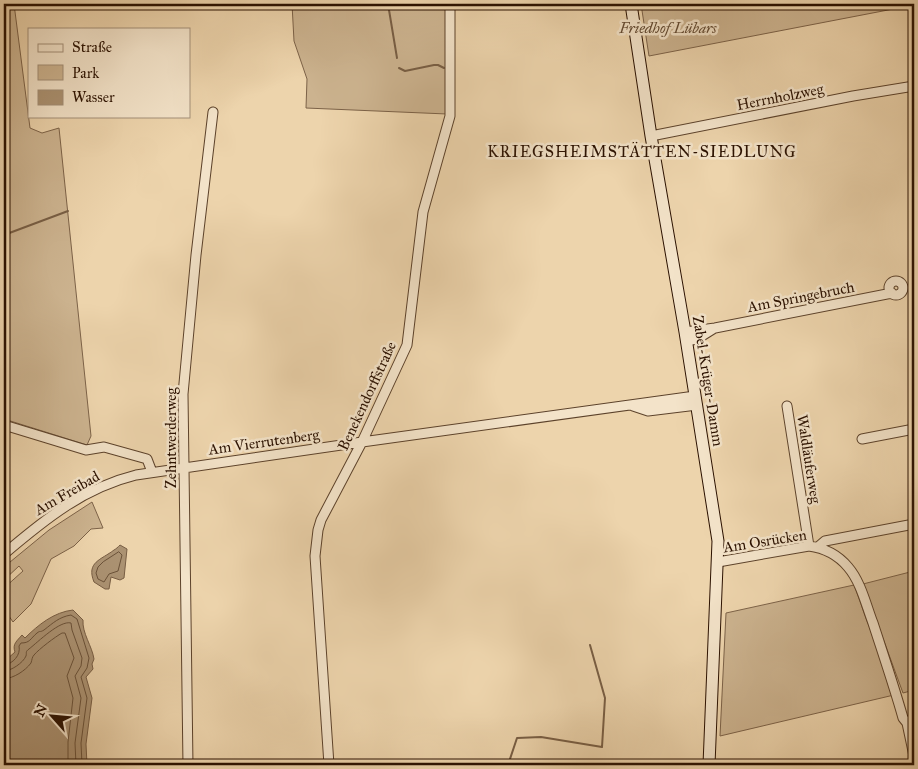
<svg xmlns="http://www.w3.org/2000/svg" width="918" height="769" font-family="'IM FELL Great Primer',serif">
	<style>
		.green { fill: #ccb38f; stroke: #7c6248 }
		.water { fill: #ab9272; stroke: #785e44 }
		.lines { fill: none; stroke-linecap: round; stroke-linejoin: round }
		.shore { stroke: #6b5239; stroke-width: 1 }
		.stream { stroke: #785e44; stroke-width: 2 }
		.street-casing { stroke: #5c422b; stroke-width: 11 }
		.secondary-casing { stroke: #2b1100; stroke-width: 13 }
		.street { stroke: #f3e3c9; stroke-width: 9 }
		.secondary { stroke: #f3e3c9; stroke-width: 11 }
		.labels { text-anchor: middle; dominant-baseline: central; stroke-width: 5; stroke-linejoin: round; paint-order: stroke }
		.park-label { font-size: 15px; font-style: italic; fill: #634a32; stroke: #f3e3c9 }
		.street-label { font-size: 15px; fill: #2b1100; stroke: #f3e3c9 }
		.neighbourhood-label { font-size: 16px; letter-spacing: 1px; fill: #2b1100; stroke: #f3e3c9 }
	</style>
	<rect width="100%" height="100%" fill="#edd4ac"/>
	<filter id="stains"><feTurbulence type="fractalNoise" baseFrequency=".004" numOctaves="4"/><feColorMatrix values="0 0 0 0 .2 0 0 0 0 .09 0 0 0 0 .02 0 0 0 .5 -.17"/></filter>
	<radialGradient id="worn" r=".72"><stop offset=".6" stop-color="#630" stop-opacity="0"/><stop offset="1" stop-color="#630" stop-opacity=".3"/></radialGradient>
	<path class="green" d="M 4,4 L 14,4 L 30,128 L 42,133 L 59,128 L 91,436 L 87,445 L 4,419 Z
		M 292,4 L 446,4 L 447,114 L 306,108 L 307,79 L 294,41 Z
		M 641,4 L 914,4 L 914,5 L 649,56 Z
		M 92,502 L 103,528 L 91,529 L 74,546 L 51,559 L 31,604 L 13,622 L 4,609 L 4,588 L 23,571 L 19,566 L 4,580 L 4,567 L 49,530 Z
		M 914,571 L 914,690 L 903,693 L 863,584 Z
		M 854,585 L 894,695 L 720,736 L 726,613 Z"/>
	<path class="water" d="M 120,545 L 127,549 L 124,578 L 120,580 L 111,577 L 109,589 L 105,589 L 94,582 C 86,562 101,560 114,550 C 116,549 118,547 120,545 Z
		M 73,610 L 83,620 C 82,633 92,646 94,659 L 92,664 L 93,669 L 86,677 L 92,698 L 86,744 L 87,765 L 4,765 L 4,660 L 6,660 L 15,652 C 12,644 17,641 22,635 L 25,638 C 38,625 54,612 73,610 Z"/>
	<g class="lines">
		<path class="shore" d="M 119,552 L 122,555 L 118,571 L 109,574 L 104,582 L 98,579 L 96,573 L 98,567 L 103,562 Z
			M 4,665 C 13,664 21,655 19,646 L 21,643 C 30,643 30,639 37,633 C 41,630 39,633 44,630 C 53,623 59,617 71,615 L 77,619 L 89,658 L 87,668 L 81,677 L 87,698 L 81,743 L 82,765
			M 4,671 C 11,671 23,663 26,656 C 27,652 25,652 29,649 C 38,642 60,620 71,623 L 72,630 L 82,658 L 81,666 L 75,676 L 81,698 L 75,743 L 76,765
			M 4,679 C 14,678 25,671 31,663 C 32,660 32,657 34,655 C 39,649 55,637 62,633 L 65,633 L 74,658 L 67,676 L 73,698 L 68,742 L 68,765"/>
		<path class="stream" d="M 388,4 L 397,58
			M 399,68 L 405,71 L 434,65 L 438,65 L 444,68
			M 4,235 L 68,211
			M 508,765 L 517,738 L 541,737 L 602,747 L 605,698 L 590,645"/>
		<defs>
			<path id="street" d="M 651,136 L 853,96 L 914,86
				M889 288a7 7 0 1 1 14 0a7 7 0 1 1-14 0Z
				M 685,332 L 715,328 L 892,293
				M 686,341 L 697,339 L 713,329
				M 633,406 L 648,411 L 697,405
				M 787,406 L 809,546
				M 4,425 L 86,450 L 104,447 L 147,459 L 152,472
				M 862,439 L 914,429
				M 818,547 L 825,541 L 914,524
				M 4,554 C 44,520 83,488 136,475 L 362,442 L 695,396
				M 718,562 L 809,546 C 824,548 838,555 848,567 C 861,582 866,605 873,623 C 883,654 894,686 903,718 L 907,723 L 914,756
				M 188,765 L 183,394 L 196,255 L 213,112
				M 329,765 L 315,556 L 318,530 L 321,520 L 362,442 L 407,345 L 423,212 L 450,116 L 450,4"/>
			<path id="secondary" d="M 631,4 L 651,136 L 685,332 L 718,541 L 709,765"/>
		</defs>
		<use href="#street" class="street-casing"/>
		<use href="#secondary" class="secondary-casing"/>
		<use href="#street" class="street"/>
		<use href="#secondary" class="secondary"/>
	</g>
	<g class="labels">
		<g class="park-label">
			<text x="668" y="28">Friedhof Lübars</text>
		</g>
		<g class="street-label">
			<text transform="translate(780 97) rotate(-11)">Herrnholzweg</text>
			<text transform="translate(801 297) rotate(-11)">Am Springebruch</text>
			<text transform="translate(708 381) rotate(81)">Zabel-Krüger-Damm</text>
			<text transform="translate(367 396) rotate(-65)">Benekendorffstraße</text>
			<text transform="translate(171 438) rotate(-90)">Zehntwerderweg</text>
			<text transform="translate(264 442) rotate(-8)">Am Vierrutenberg</text>
			<text transform="translate(809 459) rotate(81)">Waldläuferweg</text>
			<text transform="translate(67 493) rotate(-30)">Am Freibad</text>
			<text transform="translate(765 541) rotate(-9)">Am Osrücken</text>
		</g>
		<g class="neighbourhood-label">
			<text x="642" y="151">KRIEGSHEIMSTÄTTEN-SIEDLUNG</text>
		</g>
	</g>
	<rect width="918" height="769" fill="none" stroke="#edd4ac" stroke-width="20"/>
	<rect x="5" y="5" width="908" height="759" fill="none" stroke="#2b1100" stroke-width="2.5"/>
	<rect x="10" y="10" width="898" height="749" fill="none" stroke="#2b1100"/>
	<rect x="28" y="28" width="162" height="90" fill="#f3e3c9" stroke="#a38f79"/>
	<rect x="38" y="44" width="25" height="8" fill="#f3e3c9" stroke="#a38f79"/>
	<text x="72" y="52" font-size="15" fill="#2b1100">Straße</text>
	<rect x="38" y="65" width="25" height="15" fill="#ccb38f" stroke="#a38f79"/>
	<text x="72" y="78" font-size="15" fill="#2b1100">Park</text>
	<rect x="38" y="90" width="25" height="15" fill="#ab9272" stroke="#a38f79"/>
	<text x="72" y="102" font-size="15" fill="#2b1100">Wasser</text>
	<g transform="translate(52 716) rotate(297)" stroke="#f3e3c9" stroke-width="4" paint-order="stroke">
	<path d="M0-4L9 19L0 12L-9 19Z" fill="#2b1100"/>
	<text y="-8" font-size="14" font-weight="bold" text-anchor="middle" fill="#2b1100">N</text>
	</g>
	<rect width="100%" height="100%" filter="url(#stains)"/>
	<rect width="100%" height="100%" fill="url(#worn)"/>
</svg>
